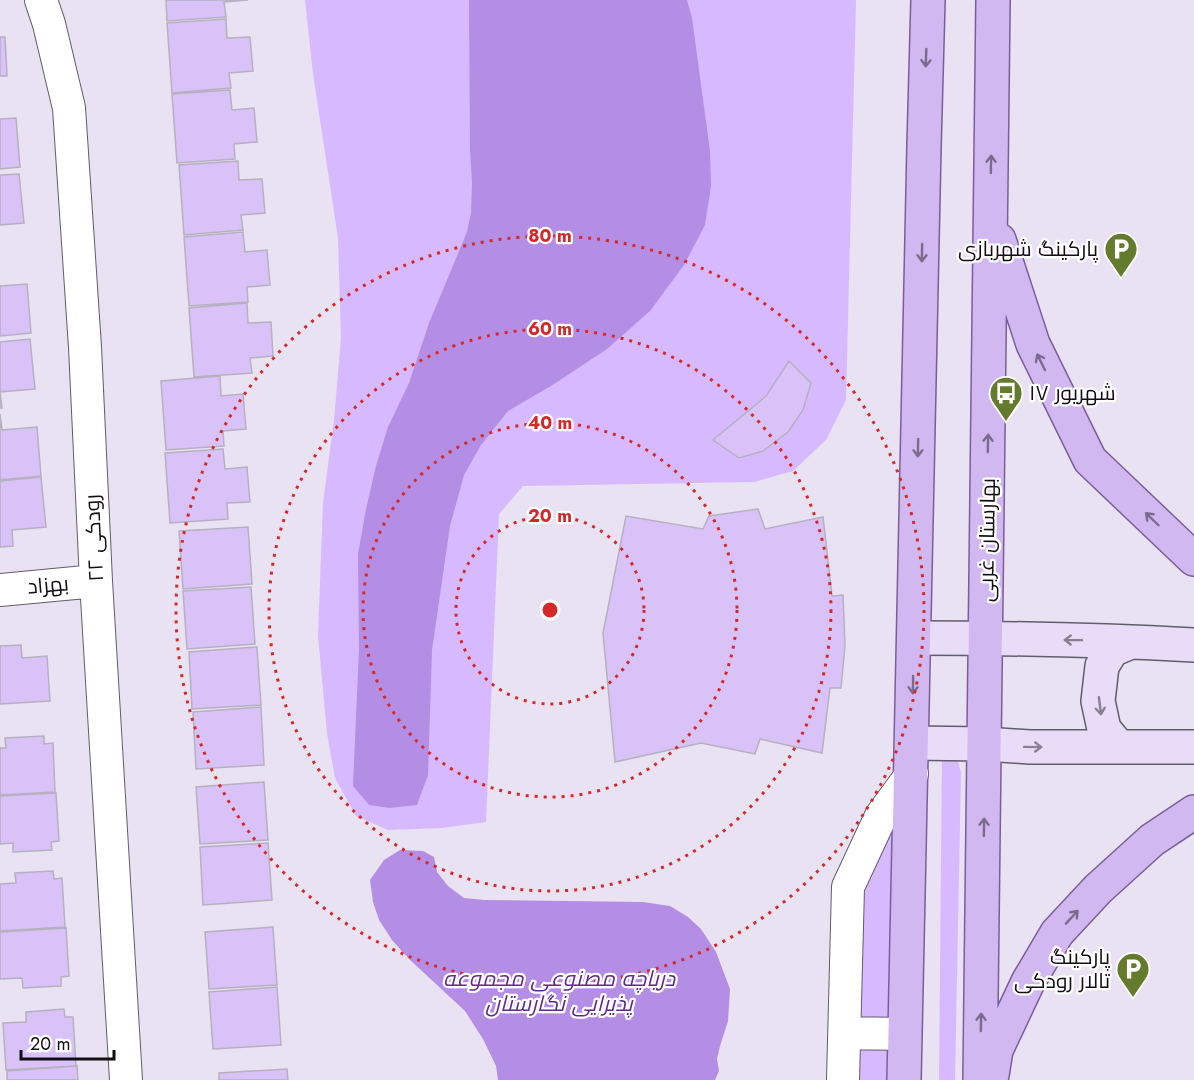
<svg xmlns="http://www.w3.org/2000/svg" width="1194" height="1080" font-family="Jost,Cairo,sans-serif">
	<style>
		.green { fill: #d7b9ff }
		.water { fill: #b48ee4 }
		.building { fill: #d8c2f7; stroke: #b6b0c0; stroke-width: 1.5 }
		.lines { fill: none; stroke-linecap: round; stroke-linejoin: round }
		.minor-casing { stroke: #625d6a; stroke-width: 34 }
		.secondary-casing { stroke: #625d6a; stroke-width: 36 }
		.primary-casing { stroke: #7a5e9c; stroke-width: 36 }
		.minor { stroke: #fff; stroke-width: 32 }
		.secondary { stroke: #e8dcf8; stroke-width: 33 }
		.primary { stroke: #d1b8f0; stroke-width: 33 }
		.oneway { stroke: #7b6c8d }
		.oneway2 { stroke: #878091 }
		.ring { fill: none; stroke: #d62828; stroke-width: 3; stroke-dasharray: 3 6 }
		.labels { text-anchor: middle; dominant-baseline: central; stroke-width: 4.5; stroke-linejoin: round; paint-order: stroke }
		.poi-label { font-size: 21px; fill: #110f14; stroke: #fff; text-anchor: end }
		.street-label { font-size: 21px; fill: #110f14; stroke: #fff }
		.water-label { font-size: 22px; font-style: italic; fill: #5e2b8f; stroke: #fff }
		.centre { fill: #d62828; stroke: #fff; stroke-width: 3 }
		.ring-label { font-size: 18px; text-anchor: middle; font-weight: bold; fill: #d62828; stroke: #fff; stroke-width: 4.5; stroke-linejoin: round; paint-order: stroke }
	</style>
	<rect width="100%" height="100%" fill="#e9e2f2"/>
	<path class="green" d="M 305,0 L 856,0 L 846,400 L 826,440 L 793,471 L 754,482 L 523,486 L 499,514 L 486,822 L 442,828 L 388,830 L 356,816 L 335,778 L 327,733 L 318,636 L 323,503 L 334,420 L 341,338 L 338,238 L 313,74 Z
		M 942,752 L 955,752 L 961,772 L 955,1080 L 939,1080 Z
		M 901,811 L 892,1024 L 858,1025 L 861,891 Z
		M 856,1048 L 892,1049 L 891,1080 L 855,1080 Z"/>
	<path class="water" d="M 469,0 L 687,0 L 692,18 L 710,151 L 711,186 L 705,225 L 684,265 L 650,311 L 607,349 L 551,386 L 508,411 L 481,445 L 464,475 L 450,526 L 432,650 L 428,775 L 417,805 L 390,808 L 369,805 L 353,786 L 359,649 L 358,554 L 366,509 L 376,466 L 388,427 L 409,383 L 429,323 L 467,232 L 471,213 L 472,183 L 470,149 Z
		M 400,850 L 423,851 L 434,857 L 437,872 L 448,886 L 464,898 L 485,900 L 643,902 L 670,906 L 688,917 L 701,929 L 716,952 L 730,989 L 728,1021 L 720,1046 L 717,1059 L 719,1071 L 715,1080 L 498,1080 L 496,1066 L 483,1039 L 465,1011 L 409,959 L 392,940 L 379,920 L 373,902 L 370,880 L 384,860 Z"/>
	<path class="building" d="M 166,0 L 248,0 L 224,2 L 226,17 L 167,21 Z
		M 226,19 L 227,38 L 250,37 L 253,71 L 229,73 L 231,88 L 172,93 L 167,23 Z
		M 0,37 L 5,37 L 7,76 L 0,76 Z
		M 230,90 L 232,110 L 254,108 L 257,142 L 234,144 L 235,159 L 177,163 L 172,94 Z
		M 16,118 L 20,167 L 0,169 L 0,119 Z
		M 238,161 L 239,180 L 262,179 L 265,213 L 241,215 L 243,230 L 184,235 L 179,165 Z
		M 19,174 L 24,223 L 0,225 L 0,175 Z
		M 243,232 L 245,252 L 267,250 L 270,285 L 247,287 L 248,302 L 189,306 L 184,237 Z
		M 27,284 L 31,333 L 0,336 L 0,286 Z
		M 247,303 L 248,323 L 271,322 L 273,356 L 250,358 L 252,373 L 194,377 L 189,308 Z
		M 30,339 L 35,389 L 0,392 L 2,408 L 0,408 L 0,342 Z
		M 789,361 L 811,383 L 803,410 L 788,432 L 763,451 L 739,458 L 713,440 L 766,396 Z
		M 220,376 L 221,396 L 243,394 L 246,429 L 223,431 L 224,446 L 166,450 L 161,381 Z
		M 0,414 L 2,430 L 37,427 L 41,476 L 0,480 Z
		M 223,449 L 225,469 L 247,467 L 250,502 L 227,503 L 228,519 L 170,523 L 165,453 Z
		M 41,477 L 46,527 L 12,530 L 13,546 L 0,547 L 0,481 Z
		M 758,509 L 765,529 L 823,517 L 832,596 L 843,595 L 845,646 L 841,688 L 830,688 L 822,753 L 760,739 L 755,754 L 701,743 L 615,762 L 603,633 L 626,516 L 703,529 L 709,516 Z
		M 248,527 L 252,584 L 183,589 L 179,531 Z
		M 251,587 L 255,644 L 187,649 L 183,591 Z
		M 21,645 L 22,658 L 47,656 L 50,701 L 0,704 L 0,646 Z
		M 257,647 L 261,705 L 192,709 L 189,652 Z
		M 261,707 L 264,765 L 196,769 L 193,712 Z
		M 44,736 L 44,744 L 53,743 L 55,792 L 0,795 L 0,748 L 6,748 L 5,738 Z
		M 264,782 L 268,840 L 200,844 L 196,787 Z
		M 56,793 L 59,841 L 51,842 L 52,850 L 13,852 L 13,843 L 0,844 L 0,796 Z
		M 268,843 L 272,900 L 203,905 L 200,847 Z
		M 53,871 L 54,879 L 62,878 L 65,927 L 0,931 L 0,884 L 16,883 L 15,873 Z
		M 273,927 L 277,985 L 209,989 L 205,932 Z
		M 66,928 L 69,976 L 61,977 L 61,986 L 23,988 L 22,978 L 0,979 L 0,932 Z
		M 277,987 L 281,1045 L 213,1049 L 209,992 Z
		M 64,1009 L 65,1017 L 73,1017 L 76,1066 L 6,1070 L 3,1023 L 26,1022 L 26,1012 Z
		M 77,1066 L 78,1080 L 7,1080 L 7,1071 Z
		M 287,1069 L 288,1080 L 219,1080 L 219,1073 Z"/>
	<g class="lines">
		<defs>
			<path id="minor" d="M 41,0 L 49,24 L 69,108 L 85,347 L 96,581 L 126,1080
				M 0,590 L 96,581
				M 845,1033 L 905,1034
				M 843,1080 L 848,887 L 881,816 L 912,774"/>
			<path id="secondary" d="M 914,638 C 1008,638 1101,640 1194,645
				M 912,743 L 985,744 L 1030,747 L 1194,747
				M 1119,747 L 1104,729 L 1098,701 L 1102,666 L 1112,650 L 1131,642"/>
			<path id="primary" d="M 999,240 L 1033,344 L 1090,460 L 1194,559
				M 992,1075 L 996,1050 L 1028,982 L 1057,933 L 1098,889 L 1152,840 L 1194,812
				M 904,1080 L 924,146 L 928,0
				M 980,1080 L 993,0"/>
		</defs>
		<use href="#minor" class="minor-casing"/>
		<use href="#secondary" class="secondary-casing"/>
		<use href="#primary" class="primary-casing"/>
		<use href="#minor" class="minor"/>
		<use href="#secondary" class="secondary"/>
		<use href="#primary" class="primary"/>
	</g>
	<defs><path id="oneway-shaft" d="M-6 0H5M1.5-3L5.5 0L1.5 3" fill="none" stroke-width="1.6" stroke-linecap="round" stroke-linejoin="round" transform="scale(1.5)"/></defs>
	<g class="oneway">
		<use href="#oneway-shaft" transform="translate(926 58) rotate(92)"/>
		<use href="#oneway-shaft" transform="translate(991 164) rotate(-89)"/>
		<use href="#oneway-shaft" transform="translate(922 253) rotate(91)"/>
		<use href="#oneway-shaft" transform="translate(1041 362) rotate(-116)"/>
		<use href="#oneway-shaft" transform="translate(988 443) rotate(-89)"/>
		<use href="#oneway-shaft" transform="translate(918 448) rotate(91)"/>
		<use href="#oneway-shaft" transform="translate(1152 519) rotate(-136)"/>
		<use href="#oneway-shaft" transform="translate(913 685) rotate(91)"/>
		<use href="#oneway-shaft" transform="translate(984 827) rotate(-89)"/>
		<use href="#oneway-shaft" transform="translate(1072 917) rotate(-47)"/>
		<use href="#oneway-shaft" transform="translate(981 1022) rotate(-89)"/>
	</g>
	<g class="oneway2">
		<use href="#oneway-shaft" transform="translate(1073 640) rotate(-179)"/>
		<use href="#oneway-shaft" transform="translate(1100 706) rotate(83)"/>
		<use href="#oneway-shaft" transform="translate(1033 747) rotate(1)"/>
	</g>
	<g class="ring">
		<circle cx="550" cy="610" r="94"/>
		<circle cx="550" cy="610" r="187"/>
		<circle cx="550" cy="610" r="281"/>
		<circle cx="550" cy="610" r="374"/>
	</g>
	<defs>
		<symbol id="parking-pin" viewBox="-11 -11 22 30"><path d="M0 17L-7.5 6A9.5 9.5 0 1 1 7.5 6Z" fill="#647b2d" stroke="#fff"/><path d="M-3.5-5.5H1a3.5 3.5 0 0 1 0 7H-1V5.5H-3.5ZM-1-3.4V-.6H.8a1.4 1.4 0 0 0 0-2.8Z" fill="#fff"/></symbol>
		<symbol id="bus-pin" viewBox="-11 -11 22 30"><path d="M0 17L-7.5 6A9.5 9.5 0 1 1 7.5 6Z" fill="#647b2d" stroke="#fff"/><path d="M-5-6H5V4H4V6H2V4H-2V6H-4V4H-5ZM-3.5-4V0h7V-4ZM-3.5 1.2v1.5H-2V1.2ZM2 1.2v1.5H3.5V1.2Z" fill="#fff"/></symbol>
	</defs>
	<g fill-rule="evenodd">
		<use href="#parking-pin" x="1102" y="230" width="38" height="52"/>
		<use href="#bus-pin" x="987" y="374" width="38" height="52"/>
		<use href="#parking-pin" x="1114" y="950" width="38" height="52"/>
	</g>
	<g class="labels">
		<g class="poi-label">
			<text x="1098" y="249">پارکینگ شهربازی</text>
			<text x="1029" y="393" text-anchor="start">۱۷ شهریور</text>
			<text x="1110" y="957">پارکینگ<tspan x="1110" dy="24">تالار رودکی</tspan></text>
		</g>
		<g class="street-label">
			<text transform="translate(94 538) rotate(-93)">رودکی ۲۲</text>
			<text transform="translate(987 540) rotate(-89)">بهارستان غربی</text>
			<text transform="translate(48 585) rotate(-5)">بهزاد</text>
		</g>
		<g class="water-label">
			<text x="559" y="978">دریاچه مصنوعی مجموعه<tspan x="559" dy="25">پذیرایی نگارستان</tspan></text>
		</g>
	</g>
	<circle cx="550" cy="610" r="9" class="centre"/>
	<g class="ring-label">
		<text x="550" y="242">80 m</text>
		<text x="550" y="335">60 m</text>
		<text x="550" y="429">40 m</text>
		<text x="550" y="522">20 m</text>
	</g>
	<path d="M21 1050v9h93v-9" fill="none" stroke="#110f14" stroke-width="3"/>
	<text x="30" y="1050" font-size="18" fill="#110f14" stroke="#ffffff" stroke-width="4.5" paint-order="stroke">20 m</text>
</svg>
